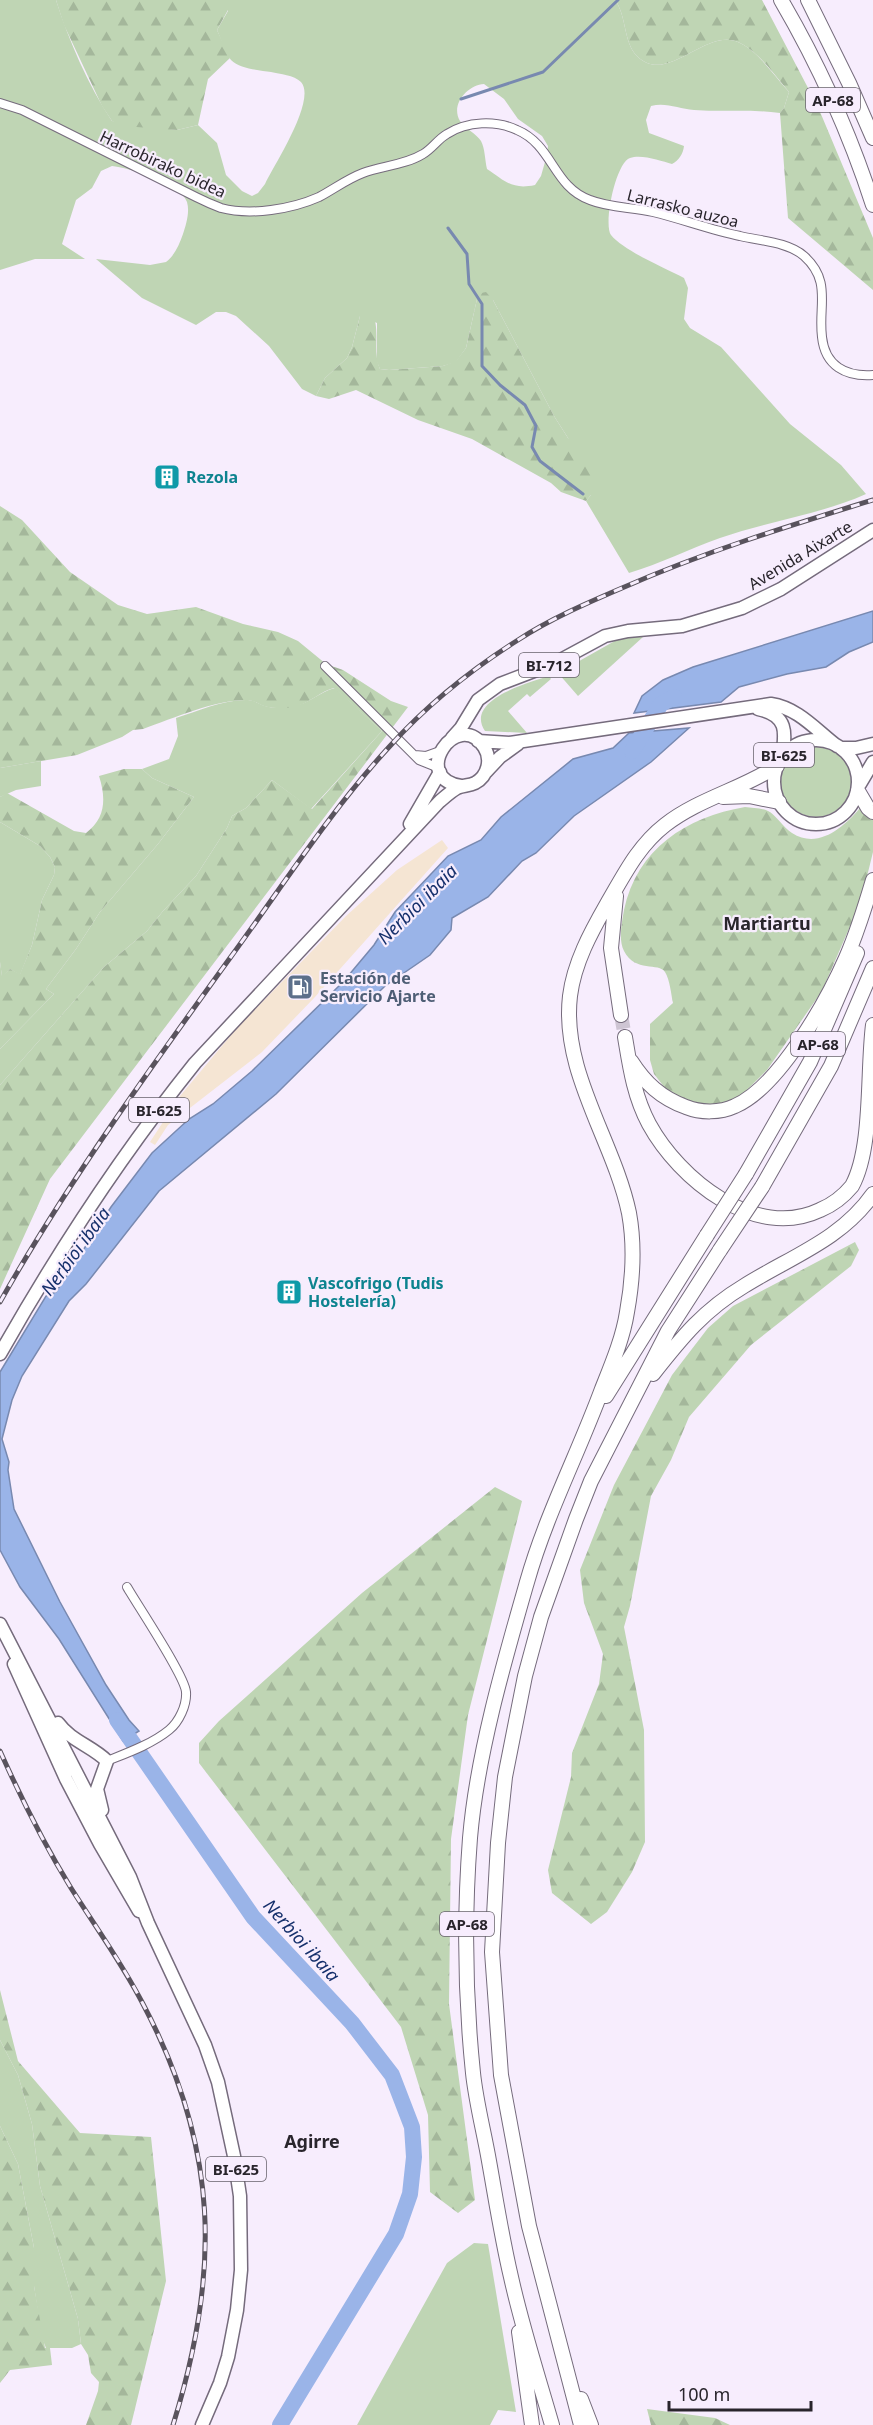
<svg xmlns="http://www.w3.org/2000/svg" width="873" height="2425" font-family="'Noto Sans',sans-serif">
	<style>
		.commercial { fill: #f5e5d3 }
		.green { fill: #bfd5b4; fill-rule: evenodd }
		.forest { fill: url(#forest-firs) }
		.water { fill: #9ab4e8; stroke: #7889b0; stroke-width: 1.5 }
		.lines { fill: none; stroke-linecap: round; stroke-linejoin: round }
		.stream { stroke: #7889b0; stroke-width: 3 }
		.river { stroke: #9ab4e8; stroke-width: 16 }
		.motorway-tunnel { stroke: #cec5d3; stroke-width: 14; stroke-dasharray: 14 7; stroke-linecap: butt }
		.minor-casing { stroke: #756b7c; stroke-width: 10 }
		.primary-casing { stroke: #756b7c; stroke-width: 15 }
		.motorway-casing { stroke: #756b7c; stroke-width: 16 }
		.minor { stroke: #fff; stroke-width: 8 }
		.primary { stroke: #fff; stroke-width: 12 }
		.motorway { stroke: #fff; stroke-width: 14 }
		.rail-casing { stroke: #59535d; stroke-width: 5 }
		.rail { stroke: #f7edfd; stroke-width: 3; stroke-dasharray: 9; stroke-linecap: butt }
		.motorway-bridge-casing { stroke: #756b7c; stroke-width: 16; stroke-linecap: butt }
		.motorway-bridge { stroke: #fff; stroke-width: 14 }
		.labels { text-anchor: middle; dominant-baseline: central; stroke-width: 4.5; stroke-linejoin: round; paint-order: stroke }
		.shield { fill: #f7edfd; stroke: #67616b; stroke-width: 1.5 }
		.shield-label { font-size: 15px; font-weight: bold; fill: #29252c }
		.street-label { font-size: 16px; fill: #29252c; stroke: #f7edfd }
		.culture-label { font-size: 16px; font-weight: bold; fill: #0d838f; stroke: #f7edfd; text-anchor: start }
		.service-label { font-size: 16px; font-weight: bold; fill: #4e5e75; stroke: #f7edfd; text-anchor: start }
		.water-label { font-size: 18px; font-style: italic; fill: #16306c; stroke: #f7edfd }
		.neighbourhood-label { font-size: 18px; font-weight: bold; fill: #29252c; stroke: #f7edfd }
	</style>
	<defs>
		<pattern id="forest-firs" width="22" height="20" patternUnits="userSpaceOnUse" patternTransform="scale(1.5)"><rect width="22" height="20" fill="#bfd5b4"/><path d="M5 1l3.5 6h-7zM16 11l3.5 6h-7z" fill="#a4b79b"/></pattern>
	</defs>
	<rect width="100%" height="100%" fill="#f7edfd"/>
	<path class="commercial" d="M 442,840 L 448,848 L 315,997 L 262,1052 L 168,1125 L 155,1145 L 150,1142 L 180,1096 L 237,1028 L 346,916 L 397,870 Z"/>
	<path class="green" d="M 0,0 L 56,0 C 69,41 88,85 112,121 L 177,130 L 198,125 L 217,143 L 226,175 L 242,191 L 252,196 L 258,193 L 265,184 C 274,165 317,100 301,82 C 294,75 280,74 271,72 C 259,70 240,69 231,60 C 225,53 221,39 217,30 L 228,11 L 228,0 L 615,0 C 627,16 623,42 637,56 C 667,87 707,25 740,43 C 760,53 774,76 789,92 L 784,108 L 780,113 C 751,109 723,112 694,110 C 679,109 666,102 651,106 L 646,120 L 649,133 L 684,146 C 683,154 679,160 672,164 C 661,161 642,154 630,158 C 616,162 603,224 611,235 C 624,251 665,268 684,278 L 688,288 L 684,319 L 690,328 L 721,347 L 790,424 L 841,465 L 866,494 C 819,515 768,521 720,538 C 689,549 660,564 629,573 L 586,501 L 591,495 L 568,438 L 554,416 L 493,300 L 477,299 L 466,348 L 456,362 L 443,366 L 389,370 L 380,369 L 377,362 L 377,323 L 360,316 L 352,347 L 347,358 L 325,378 L 316,396 L 302,389 L 269,346 L 236,316 L 226,312 L 216,312 L 196,325 L 142,298 L 96,259 L 150,265 L 166,262 C 175,255 179,245 183,234 C 186,225 190,212 187,202 C 182,185 128,167 112,166 L 101,171 L 92,188 L 76,200 L 62,244 L 85,259 L 35,259 L 0,270 ZM 484,84 L 504,99 L 518,119 L 542,136 L 548,146 L 547,155 L 541,176 L 535,185 C 512,190 505,181 487,169 C 485,161 485,148 481,141 C 476,133 465,129 460,121 C 450,104 468,85 484,84 Z
		M 630,636 L 643,637 L 578,696 L 558,673 L 620,638 Z
		M 549,676 L 551,679 L 530,697 L 527,694 L 508,711 L 527,733 L 485,731 C 464,700 530,682 549,676 Z
		M 335,688 L 382,731 L 311,809 L 272,780 L 246,808 L 232,816 L 227,828 L 196,876 L 163,911 L 147,931 L 104,967 L 0,1085 L 0,1049 L 54,994 L 46,989 L 76,949 L 100,912 L 158,844 L 194,797 L 152,778 L 142,769 L 169,759 L 178,736 L 176,718 C 198,711 224,699 248,700 C 254,700 259,704 265,706 C 274,709 284,708 293,706 C 309,704 319,692 335,688 Z
		M781 782a35 35 0 1 1 70 0a35 35 0 1 1-70 0Z
		M 41,761 L 41,786 L 16,790 L 0,797 L 0,768 Z
		M 0,822 L 40,846 L 50,857 L 55,867 L 54,875 L 42,900 L 32,945 L 20,975 L 10,969 L 2,977 L 0,962 Z
		M 0,2040 L 18,2075 L 32,2124 L 40,2186 L 78,2319 L 81,2344 L 72,2348 L 46,2348 L 42,2338 L 34,2286 L 34,2248 L 18,2164 L 0,2126 Z
		M 474,2243 L 488,2244 L 516,2412 L 498,2410 L 490,2425 L 357,2425 L 447,2263 Z"/>
	<path class="forest" d="M 56,0 L 228,0 L 228,10 L 217,30 L 230,58 L 208,79 L 198,125 L 177,130 L 123,126 L 112,121 L 102,106 L 64,25 Z
		M 615,0 L 762,0 L 818,107 L 873,238 L 873,290 L 788,218 L 780,113 L 784,108 L 789,92 C 775,76 760,53 740,43 C 707,25 667,87 637,56 C 623,42 627,16 615,0 Z
		M 486,292 L 493,300 L 554,416 L 568,438 L 589,462 L 595,484 L 591,495 L 586,501 L 561,492 L 551,483 L 472,439 L 418,420 L 356,390 L 329,399 L 316,396 L 325,378 L 347,358 L 352,347 L 360,316 L 367,311 L 372,312 C 381,330 372,351 380,369 L 389,370 L 443,366 L 456,361 L 466,348 L 477,299 L 481,293 Z
		M 0,506 L 22,520 L 70,572 L 118,605 L 147,614 L 196,607 L 243,624 L 278,632 L 298,641 L 326,664 L 343,670 L 391,701 L 408,707 L 50,1179 L 0,1289 L 0,1085 L 104,967 L 147,931 L 163,911 L 196,876 L 227,828 L 232,816 L 246,808 L 272,780 L 312,809 L 382,731 L 334,688 C 321,691 311,702 297,706 C 287,709 274,709 264,706 C 258,704 253,700 247,700 C 214,700 174,718 143,729 L 133,730 L 122,737 L 77,755 L 0,768 Z
		M 124,769 L 142,769 L 152,778 L 194,797 L 158,844 L 100,912 L 76,949 L 46,989 L 54,994 L 0,1049 L 0,962 L 2,976 L 10,969 L 20,974 L 32,945 L 42,900 L 54,875 L 55,867 L 50,857 L 40,846 L 0,822 L 0,797 L 7,793 L 74,831 L 86,833 C 106,818 106,798 99,776 Z
		M 745,807 C 752,808 762,808 768,811 C 775,814 784,828 792,833 C 818,850 844,827 860,808 L 873,818 L 873,852 L 861,901 L 822,991 L 767,1070 L 741,1096 L 717,1106 L 698,1105 L 681,1099 L 665,1088 L 654,1074 L 650,1060 L 650,1024 L 673,1003 C 671,994 670,980 665,972 C 659,962 635,973 624,951 C 618,939 622,922 624,910 C 637,849 686,817 745,807 Z
		M 855,1242 L 859,1250 L 851,1266 L 751,1345 L 689,1417 L 671,1460 L 651,1496 L 630,1606 L 624,1627 L 644,1730 L 645,1842 L 632,1872 L 607,1912 L 591,1924 L 552,1893 L 548,1870 L 571,1777 L 572,1753 L 599,1684 L 603,1654 L 584,1603 L 580,1570 L 614,1485 L 672,1375 L 708,1328 L 733,1306 Z
		M 495,1487 L 522,1501 L 468,1715 L 451,1839 L 449,2004 L 475,2200 L 458,2213 L 430,2192 L 428,2115 L 401,2027 L 199,1763 L 199,1743 L 219,1721 L 362,1593 Z
		M 0,1990 L 18,2061 L 80,2133 L 151,2137 L 166,2281 L 131,2425 L 86,2425 L 98,2391 L 99,2382 L 91,2373 L 88,2355 L 81,2344 L 78,2319 L 40,2186 L 32,2124 L 18,2075 L 0,2040 Z
		M 0,2126 L 18,2164 L 34,2248 L 34,2286 L 45,2348 L 50,2348 L 52,2365 L 10,2370 L 0,2383 Z
		M 647,2409 L 715,2418 L 730,2425 L 651,2425 Z"/>
	<path class="water" d="M 873,611 L 873,642 L 849,652 L 826,667 L 787,674 L 739,687 L 721,702 L 634,713 L 642,696 L 663,680 L 693,667 Z
		M 689,728 L 651,762 L 574,816 L 536,853 L 522,861 L 488,897 L 452,918 L 451,930 L 430,955 L 385,986 L 276,1094 L 159,1191 L 86,1284 L 69,1301 L 22,1376 L 12,1400 L 2,1439 L 9,1462 L 8,1470 L 14,1509 L 60,1602 L 106,1685 L 129,1720 L 139,1731 L 123,1741 L 59,1639 L 20,1587 L 0,1550 L 0,1372 L 46,1296 L 56,1292 L 111,1207 L 152,1153 L 189,1119 L 213,1104 L 252,1071 L 343,982 L 374,945 L 395,912 L 448,856 L 481,840 L 501,817 L 573,759 L 613,748 L 629,733 Z"/>
	<g class="lines">
		<path class="stream" d="M 461,99 L 543,72 L 618,0
			M 448,228 L 467,254 L 469,284 L 482,304 L 482,366 L 500,385 L 525,405 L 536,426 L 532,447 L 540,461 L 583,494"/>
		<path class="river" d="M 632,751 L 661,704 L 674,697
			M 117,1720 L 253,1917 L 352,2023 L 392,2075 L 412,2127 L 414,2157 L 410,2194 L 396,2234 L 280,2425"/>
		<path class="motorway-tunnel" d="M 621,1015 L 625,1037"/>
		<defs>
			<path id="minor" d="M 0,103 L 22,110 L 196,197 C 204,201 213,205 221,208 C 251,216 292,209 319,197 C 334,189 347,179 363,173 C 382,166 405,165 423,154 C 432,149 438,139 447,134 C 467,121 496,120 517,130 C 553,145 553,187 590,200 C 610,208 632,207 653,212 C 682,219 711,230 740,236 C 761,241 788,242 804,256 C 832,281 818,306 822,337 C 825,366 846,377 873,375
				M 325,666 L 419,760 L 439,768
				M 415,755 L 426,756 L 440,751
				M 107,1761 C 127,1753 152,1744 169,1730 C 179,1722 187,1705 186,1692 C 185,1676 138,1606 127,1587"/>
			<path id="primary" d="M 758,709 C 788,715 786,732 782,757
				M 452,738 L 461,728 L 478,700 L 500,684 L 555,663 L 605,636 L 628,631 L 682,626 L 742,608 L 781,589 L 873,530
				M774 782a42 42 0 1 1 84 0a42 42 0 1 1-84 0Z
				M 478,741 L 510,743 L 771,704 C 798,708 816,730 837,746
				M 841,748 L 856,748 L 873,744
				M 486,772 L 500,757 L 518,744
				M 860,784 L 873,762
				M 410,824 L 440,772
				M 0,1354 C 57,1253 122,1154 195,1063 L 439,802 C 445,797 450,792 457,788 C 463,785 469,786 475,783 C 488,776 492,759 484,747 C 457,707 409,778 461,786
				M 0,1624 L 130,1877 L 148,1923 L 205,2045 L 218,2082 L 234,2156 L 240,2196 L 241,2270 L 237,2310 L 228,2357 L 220,2383 L 202,2425
				M 14,1664 L 66,1779 L 100,1844 L 139,1911
				M 58,1723 C 71,1741 92,1746 107,1761 L 97,1789 L 102,1810"/>
			<path id="motorway" d="M 781,0 C 819,65 850,134 873,205
				M 808,0 L 849,83 L 873,138
				M 858,791 L 868,808 L 873,812
				M 723,797 L 749,796 L 779,802
				M 616,896 L 611,948 L 621,1015
				M 625,1037 C 630,1067 634,1096 649,1124 C 679,1179 755,1241 820,1210 C 832,1205 843,1197 852,1186 C 873,1148 867,1072 873,1025
				M 631,1061 C 645,1083 661,1098 686,1107 C 701,1113 720,1113 735,1106 C 779,1087 827,1001 846,958 C 857,933 865,907 873,880
				M 746,1174 L 810,1062 L 857,953
				M 762,1187 L 831,1066 L 873,968
				M 653,1374 C 682,1337 704,1310 744,1286 C 790,1257 841,1240 873,1194
				M 606,1396 L 707,1235
				M 519,2332 L 532,2425
				M 581,2399 L 591,2425
				M 552,2425 C 538,2376 522,2327 511,2277 C 502,2239 496,2200 489,2161 C 484,2132 476,2102 473,2073 C 465,1995 464,1916 470,1838 C 477,1755 504,1662 527,1582 C 546,1515 578,1454 602,1389 C 612,1364 623,1338 627,1312 C 633,1279 635,1246 629,1213 C 614,1141 561,1072 570,996 C 574,963 591,932 607,904 C 624,875 638,846 665,825 C 698,799 742,789 777,766
				M 581,2425 L 529,2226 L 501,2075 L 492,1952 L 498,1843 L 505,1777 L 525,1676 L 541,1617 L 576,1519 L 591,1481 L 668,1331 L 720,1250"/>
		</defs>
		<use href="#minor" class="minor-casing"/>
		<use href="#primary" class="primary-casing"/>
		<use href="#motorway" class="motorway-casing"/>
		<use href="#minor" class="minor"/>
		<use href="#primary" class="primary"/>
		<use href="#motorway" class="motorway"/>
		<defs>
			<path id="rail" d="M 0,1302 C 68,1182 149,1070 230,958 C 282,887 330,811 390,746 C 426,706 472,669 518,640 C 550,619 587,603 622,588 C 704,552 788,526 873,500
				M 0,1751 C 21,1798 44,1844 71,1888 C 95,1926 122,1963 143,2004 C 219,2148 221,2271 173,2425"/>
		</defs>
		<use href="#rail" class="rail-casing"/>
		<use href="#rail" class="rail"/>
		<defs>
			<path id="motorway-bridge" d="M 707,1235 L 746,1174
				M 720,1250 L 762,1187"/>
		</defs>
		<use href="#motorway-bridge" class="motorway-bridge-casing"/>
		<use href="#motorway-bridge" class="motorway-bridge"/>
	</g>
	<defs>
		<symbol id="building-square" viewBox="-11 -11 22 22"><rect x="-9" y="-9" width="18" height="18" rx="4" fill="#0f9aa8" stroke="#f7edfd"/><path d="M-4-6H4V6H1V3H-1V6H-4ZM-2.5-4.3h1.7v1.8h-1.7ZM.8-4.3h1.7v1.8H.8ZM-2.5-1h1.7V.8h-1.7ZM.8-1h1.7V.8H.8Z" fill="#fff"/></symbol>
		<symbol id="fuel-square" viewBox="-11 -11 22 22"><rect x="-9" y="-9" width="18" height="18" rx="4" fill="#5c6f8a" stroke="#f7edfd"/><path d="M-5.5-6h7V0h2V4h1.3V-2.5L3-4.5l.8-.8L6-3V5H2.5V1h-1V6h-7ZM-4.2-4.7v3.2H.2V-4.7Z" fill="#fff"/></symbol>
	</defs>
	<g fill-rule="evenodd">
		<use href="#building-square" x="152" y="462" width="30" height="30"/>
		<use href="#fuel-square" x="285" y="972" width="30" height="30"/>
		<use href="#building-square" x="274" y="1277" width="30" height="30"/>
	</g>
	<g class="labels">
		<g class="shield">
			<rect x="806" y="88" width="54" height="24" rx="4.5"/>
			<rect x="519" y="653" width="60" height="24" rx="4.5"/>
			<rect x="754" y="743" width="60" height="24" rx="4.5"/>
			<rect x="791" y="1032" width="54" height="24" rx="4.5"/>
			<rect x="129" y="1098" width="60" height="24" rx="4.5"/>
			<rect x="440" y="1912" width="54" height="24" rx="4.5"/>
			<rect x="206" y="2157" width="60" height="24" rx="4.5"/>
		</g>
		<g class="shield-label">
			<text x="833" y="100">AP-68</text>
			<text x="549" y="665">BI-712</text>
			<text x="784" y="755">BI-625</text>
			<text x="818" y="1044">AP-68</text>
			<text x="159" y="1110">BI-625</text>
			<text x="467" y="1924">AP-68</text>
			<text x="236" y="2169">BI-625</text>
		</g>
		<g class="street-label">
			<text transform="translate(163 164) rotate(25)">Harrobirako bidea</text>
			<text transform="translate(683 208) rotate(14)">Larrasko auzoa</text>
			<text transform="translate(800 555) rotate(-31)">Avenida Aixarte</text>
		</g>
		<g class="culture-label">
			<text x="186" y="477">Rezola</text>
			<text x="308" y="1283">Vascofrigo (Tudis<tspan x="308" dy="18">Hostelería)</tspan></text>
		</g>
		<g class="service-label">
			<text x="320" y="978">Estación de<tspan x="320" dy="18">Servicio Ajarte</tspan></text>
		</g>
		<g class="water-label">
			<text transform="translate(417 904) rotate(-45)">Nerbioi ibaia</text>
			<text transform="translate(75 1251) rotate(-54)">Nerbioi ibaia</text>
			<text transform="translate(302 1940) rotate(48)">Nerbioi ibaia</text>
		</g>
		<g class="neighbourhood-label">
			<text x="767" y="923">Martiartu</text>
			<text x="312" y="2141">Agirre</text>
		</g>
	</g>
	<path d="M669 2401v9h142v-9" fill="none" stroke="#29252c" stroke-width="3"/>
	<text x="678" y="2401" font-size="18" fill="#29252c" stroke="#f7edfd" stroke-width="4.5" paint-order="stroke">100 m</text>
</svg>
